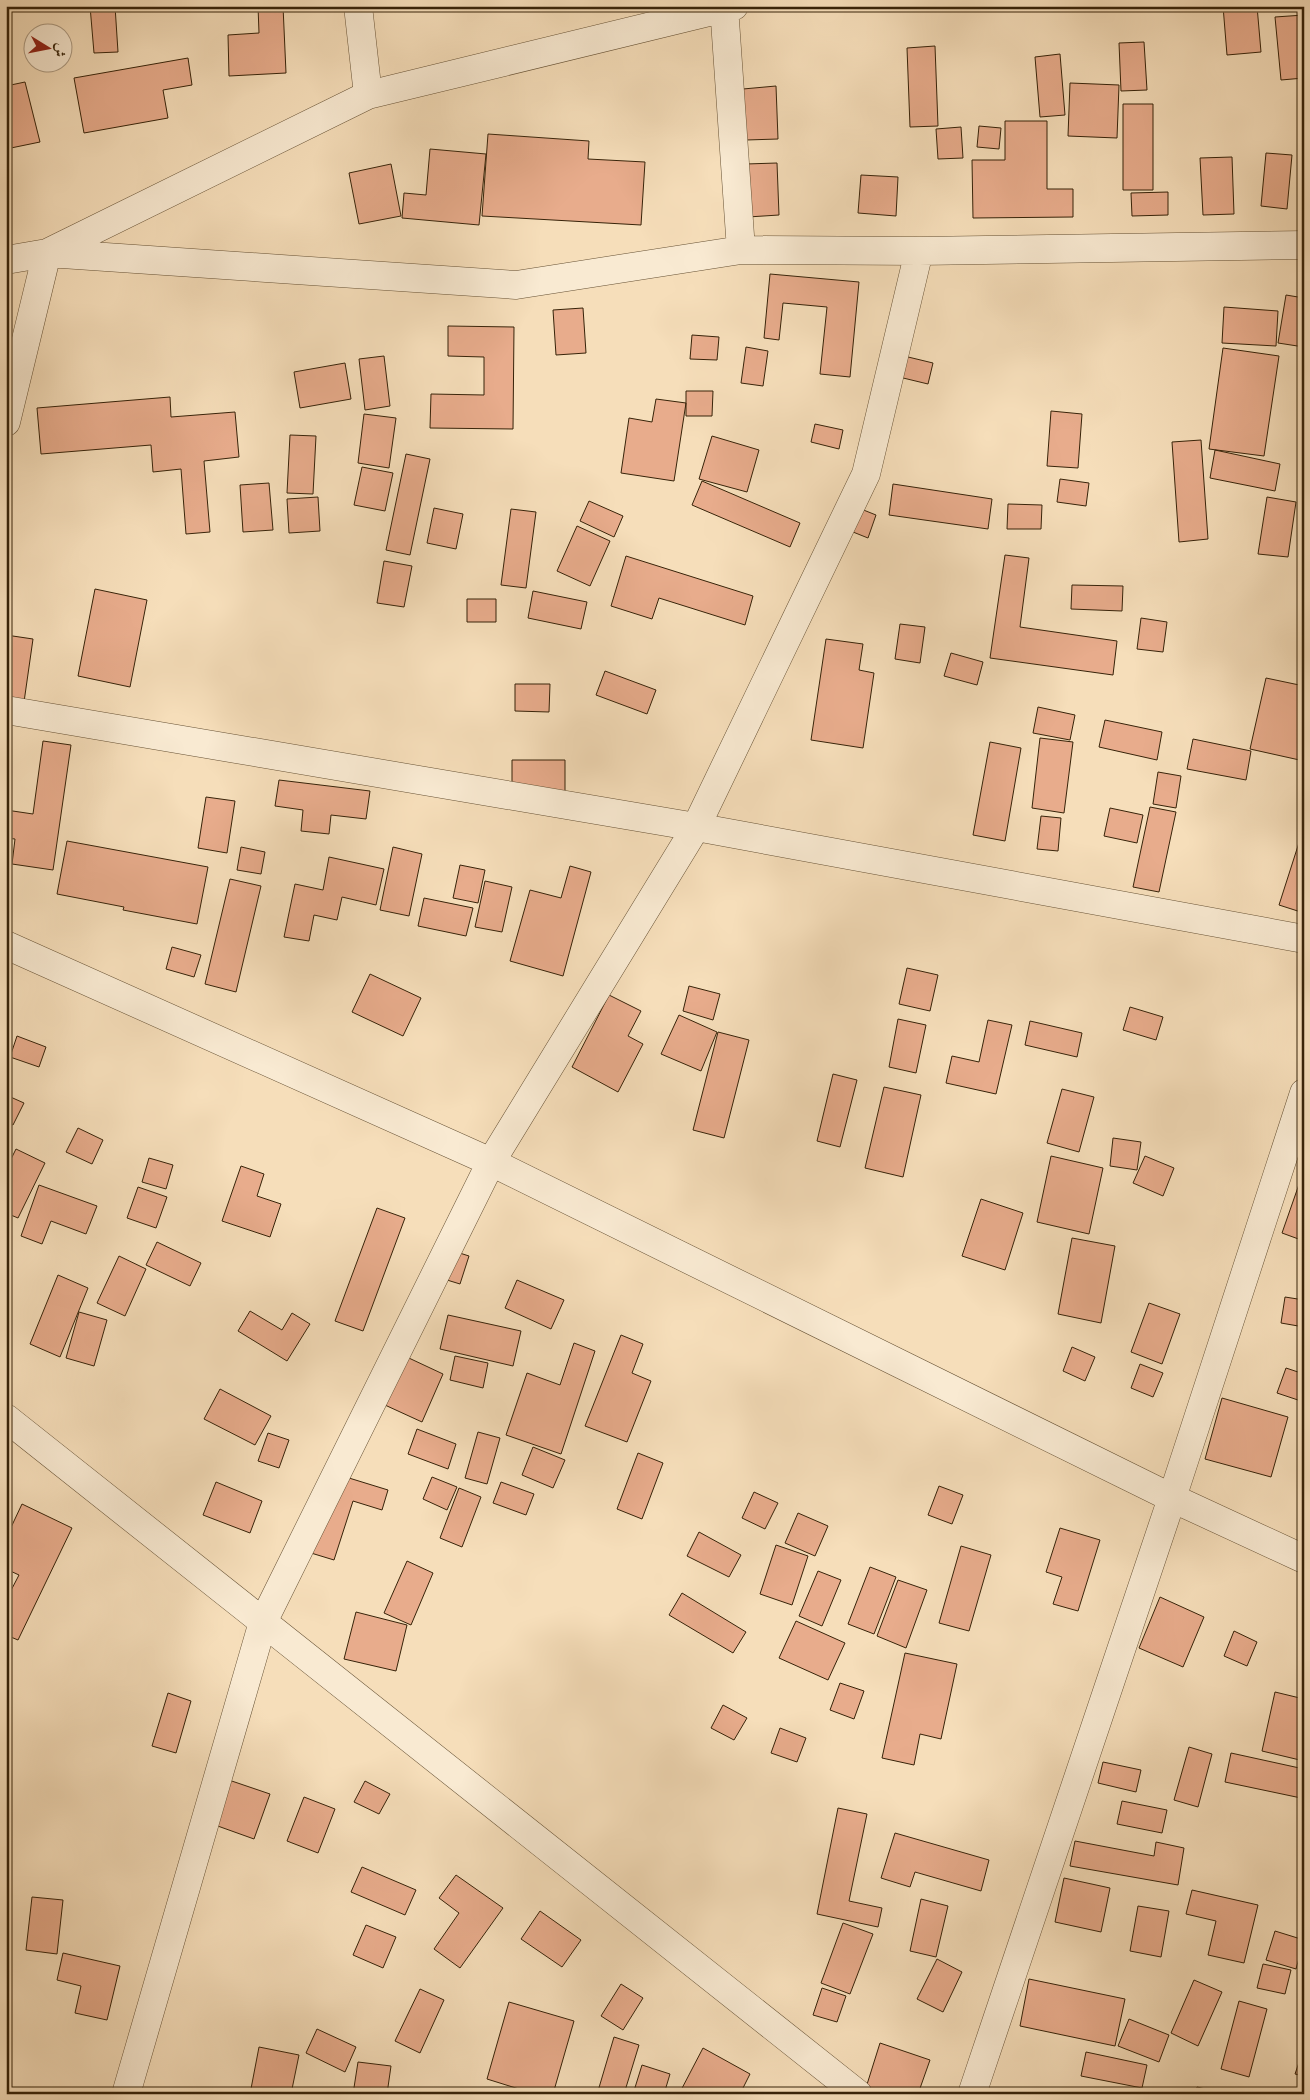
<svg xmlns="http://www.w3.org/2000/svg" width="1310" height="2100" font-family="'IM FELL English',Amiri,serif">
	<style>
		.building { fill: #e8ac8c; stroke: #372309 }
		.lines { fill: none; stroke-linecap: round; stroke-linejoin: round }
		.minor-casing { stroke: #675235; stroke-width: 29 }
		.minor { stroke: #f9ead2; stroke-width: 28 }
	</style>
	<rect width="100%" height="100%" fill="#f6deba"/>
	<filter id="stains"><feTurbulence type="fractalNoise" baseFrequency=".004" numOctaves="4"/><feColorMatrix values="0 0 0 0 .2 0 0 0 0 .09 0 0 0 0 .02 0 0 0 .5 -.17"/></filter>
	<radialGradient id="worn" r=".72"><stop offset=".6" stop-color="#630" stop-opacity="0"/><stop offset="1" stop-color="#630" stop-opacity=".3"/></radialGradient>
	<path class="building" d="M 6,6 L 40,6 L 40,10 L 6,9 Z
		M 90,6 L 115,6 L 118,52 L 94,53 Z
		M 258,6 L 283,6 L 286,73 L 229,76 L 228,35 L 259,33 Z
		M 1223,6 L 1257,6 L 1261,52 L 1227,55 Z
		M 1304,15 L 1304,78 L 1281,80 L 1275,17 Z
		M 1144,42 L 1147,90 L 1121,91 L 1119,43 Z
		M 935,46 L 938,126 L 910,127 L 907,48 Z
		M 1060,54 L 1065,115 L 1040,117 L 1035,57 Z
		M 188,58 L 192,85 L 163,90 L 168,118 L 84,133 L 74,78 Z
		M 25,82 L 40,142 L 6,149 L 6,86 Z
		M 1070,83 L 1119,85 L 1117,138 L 1068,136 Z
		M 776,86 L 778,139 L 746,140 L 743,89 Z
		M 1123,104 L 1153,104 L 1153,190 L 1123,190 Z
		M 1005,121 L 1047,121 L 1047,189 L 1073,189 L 1073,217 L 973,218 L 972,160 L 1005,160 Z
		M 979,126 L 1001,128 L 999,149 L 977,147 Z
		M 961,127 L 963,158 L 938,159 L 936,129 Z
		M 488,134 L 589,141 L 588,159 L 645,162 L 641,225 L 482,216 Z
		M 430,149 L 486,154 L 479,225 L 402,218 L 404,193 L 426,195 Z
		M 1266,153 L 1292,155 L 1287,209 L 1261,206 Z
		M 1232,157 L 1234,214 L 1203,215 L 1200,158 Z
		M 777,163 L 779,215 L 748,217 L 746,164 Z
		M 391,164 L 401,216 L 359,224 L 349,173 Z
		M 861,175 L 898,177 L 896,216 L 858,213 Z
		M 1168,192 L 1168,215 L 1132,216 L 1131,193 Z
		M 770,274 L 859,282 L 850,377 L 820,374 L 827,307 L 783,303 L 779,340 L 764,338 Z
		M 1286,295 L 1304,298 L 1304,347 L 1278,343 Z
		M 1224,307 L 1278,311 L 1276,346 L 1222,343 Z
		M 583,308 L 586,353 L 556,355 L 553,310 Z
		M 448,326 L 514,327 L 513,429 L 430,428 L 431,394 L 484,395 L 484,357 L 448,356 Z
		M 692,335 L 719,337 L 717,360 L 690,359 Z
		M 746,347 L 768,351 L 763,386 L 741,383 Z
		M 1223,348 L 1279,356 L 1264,456 L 1209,449 Z
		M 384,356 L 390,406 L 365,410 L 359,359 Z
		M 904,356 L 933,363 L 928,384 L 899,377 Z
		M 345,363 L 351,399 L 300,408 L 294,372 Z
		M 686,391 L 713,391 L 712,416 L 686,416 Z
		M 170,397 L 171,417 L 235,412 L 239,457 L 204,461 L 210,532 L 186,534 L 181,469 L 153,472 L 151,445 L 41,454 L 37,408 Z
		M 656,399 L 686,403 L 674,481 L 621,473 L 629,418 L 652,422 Z
		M 1051,411 L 1082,414 L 1078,468 L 1047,466 Z
		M 364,414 L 396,418 L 389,468 L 358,463 Z
		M 815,424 L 843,430 L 839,449 L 811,442 Z
		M 290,435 L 316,436 L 313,494 L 287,493 Z
		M 712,436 L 759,450 L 747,492 L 699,479 Z
		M 1201,440 L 1208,539 L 1179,542 L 1172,442 Z
		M 1215,450 L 1280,464 L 1275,491 L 1210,478 Z
		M 406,454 L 430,459 L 410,555 L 386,550 Z
		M 362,467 L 393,473 L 385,511 L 354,505 Z
		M 1060,479 L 1089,483 L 1086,506 L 1057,502 Z
		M 702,481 L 800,523 L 790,547 L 692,505 Z
		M 269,483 L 273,530 L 243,532 L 240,485 Z
		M 893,484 L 992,499 L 988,529 L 889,515 Z
		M 318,497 L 320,531 L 289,533 L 287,499 Z
		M 1267,497 L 1296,502 L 1288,557 L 1258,554 Z
		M 589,501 L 623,516 L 614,537 L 580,521 Z
		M 1008,504 L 1042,505 L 1041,529 L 1007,529 Z
		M 851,505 L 876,515 L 868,538 L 843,528 Z
		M 434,508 L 463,514 L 456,549 L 427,543 Z
		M 511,509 L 536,512 L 526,588 L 501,585 Z
		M 577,526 L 610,541 L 590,586 L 557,571 Z
		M 1005,555 L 1029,558 L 1020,627 L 1117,641 L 1113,675 L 990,658 Z
		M 626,556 L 753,596 L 745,625 L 659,598 L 652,619 L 611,606 Z
		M 384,561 L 412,566 L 404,607 L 377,603 Z
		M 1072,585 L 1123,586 L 1122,611 L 1071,609 Z
		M 95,589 L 147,600 L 130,687 L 78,676 Z
		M 533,591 L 587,602 L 581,629 L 528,618 Z
		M 467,599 L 496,599 L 496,622 L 467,622 Z
		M 1141,618 L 1167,622 L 1163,652 L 1137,649 Z
		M 900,624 L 925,627 L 920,663 L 895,659 Z
		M 6,635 L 33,639 L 23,709 L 6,707 Z
		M 826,639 L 863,644 L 859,670 L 874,673 L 863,748 L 811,740 Z
		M 951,653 L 983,662 L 977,685 L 944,676 Z
		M 605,671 L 656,690 L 647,714 L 596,695 Z
		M 1266,678 L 1304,686 L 1304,761 L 1250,749 Z
		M 515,684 L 550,684 L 549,712 L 515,711 Z
		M 1038,707 L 1075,715 L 1070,740 L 1033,733 Z
		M 1105,720 L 1162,732 L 1157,760 L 1099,747 Z
		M 1040,738 L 1073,742 L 1064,813 L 1032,808 Z
		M 1193,739 L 1251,751 L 1246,780 L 1187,769 Z
		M 43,741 L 71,745 L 53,870 L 12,864 L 15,839 L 6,838 L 6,810 L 33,814 Z
		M 990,742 L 1021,748 L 1005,841 L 973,835 Z
		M 512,760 L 565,760 L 565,791 L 512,791 Z
		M 1158,772 L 1181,776 L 1176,808 L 1153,804 Z
		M 279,780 L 370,791 L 366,819 L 331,815 L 329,834 L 301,831 L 303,810 L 275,806 Z
		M 206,797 L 235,801 L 227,853 L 198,848 Z
		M 1150,807 L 1176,812 L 1159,892 L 1133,887 Z
		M 1110,808 L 1143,815 L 1137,843 L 1104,836 Z
		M 1041,816 L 1061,818 L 1058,851 L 1037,849 Z
		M 1304,827 L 1304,913 L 1279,905 Z
		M 67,841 L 208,867 L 197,924 L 123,910 L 124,907 L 57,894 Z
		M 241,847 L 265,852 L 261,874 L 237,870 Z
		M 393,847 L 422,854 L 409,916 L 380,910 Z
		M 329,857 L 384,869 L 376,905 L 342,897 L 337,920 L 314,915 L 309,941 L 284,937 L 295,884 L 323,890 Z
		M 460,865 L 485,870 L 478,903 L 453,898 Z
		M 570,866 L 591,872 L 563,976 L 510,961 L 530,890 L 561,898 Z
		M 230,879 L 261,886 L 236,992 L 205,984 Z
		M 485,881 L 512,887 L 502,932 L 475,927 Z
		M 424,898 L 473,908 L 466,936 L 418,926 Z
		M 172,947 L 201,955 L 194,977 L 166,969 Z
		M 907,968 L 938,975 L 930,1011 L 899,1004 Z
		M 370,974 L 421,998 L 403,1036 L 352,1012 Z
		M 689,986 L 720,994 L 713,1020 L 683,1011 Z
		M 609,995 L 641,1011 L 628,1036 L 643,1044 L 618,1092 L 572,1067 Z
		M 1130,1007 L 1163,1017 L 1156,1040 L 1123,1030 Z
		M 679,1015 L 717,1032 L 701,1071 L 661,1054 Z
		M 898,1019 L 926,1025 L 916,1073 L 889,1067 Z
		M 988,1020 L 1012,1025 L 996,1094 L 946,1083 L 952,1056 L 979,1062 Z
		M 1030,1021 L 1082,1033 L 1077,1057 L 1025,1045 Z
		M 718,1032 L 749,1040 L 724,1138 L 693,1130 Z
		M 17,1036 L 46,1047 L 39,1067 L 10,1057 Z
		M 833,1074 L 857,1080 L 840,1147 L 817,1141 Z
		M 884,1087 L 921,1095 L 903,1177 L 865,1168 Z
		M 1062,1089 L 1094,1097 L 1079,1152 L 1047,1143 Z
		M 6,1095 L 24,1103 L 13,1125 L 6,1122 Z
		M 78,1128 L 103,1140 L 92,1164 L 66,1152 Z
		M 1113,1138 L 1141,1142 L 1137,1170 L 1110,1166 Z
		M 16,1149 L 45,1163 L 18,1218 L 6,1213 L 6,1169 Z
		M 1051,1156 L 1103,1168 L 1089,1234 L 1037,1222 Z
		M 1145,1156 L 1174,1168 L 1163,1196 L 1133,1183 Z
		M 149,1158 L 173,1165 L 166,1189 L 142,1182 Z
		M 241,1166 L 264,1174 L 257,1196 L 281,1204 L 270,1237 L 222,1221 Z
		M 1304,1170 L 1304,1241 L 1282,1233 Z
		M 39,1185 L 97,1206 L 86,1234 L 51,1221 L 42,1244 L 21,1236 Z
		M 138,1187 L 167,1197 L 156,1228 L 127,1218 Z
		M 981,1199 L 1023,1213 L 1005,1270 L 962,1256 Z
		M 377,1208 L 405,1218 L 363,1331 L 335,1321 Z
		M 1072,1238 L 1115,1246 L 1101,1323 L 1058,1314 Z
		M 157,1242 L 201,1263 L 190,1286 L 146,1265 Z
		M 444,1248 L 469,1256 L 460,1284 L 434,1276 Z
		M 119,1256 L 146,1269 L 125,1316 L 97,1303 Z
		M 58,1275 L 88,1288 L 60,1357 L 30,1344 Z
		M 517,1280 L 564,1300 L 551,1329 L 505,1308 Z
		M 1285,1297 L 1304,1300 L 1304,1327 L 1281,1323 Z
		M 1149,1303 L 1180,1314 L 1162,1364 L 1131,1352 Z
		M 250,1311 L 282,1330 L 292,1313 L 310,1324 L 287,1361 L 238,1331 Z
		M 79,1312 L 107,1320 L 94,1366 L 66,1358 Z
		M 448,1315 L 521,1331 L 513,1366 L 440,1349 Z
		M 621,1335 L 643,1344 L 632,1373 L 651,1381 L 627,1442 L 585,1426 Z
		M 574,1343 L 595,1351 L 561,1454 L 506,1435 L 527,1373 L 560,1385 Z
		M 1072,1347 L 1095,1357 L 1085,1381 L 1063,1371 Z
		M 396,1352 L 443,1374 L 422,1422 L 374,1400 Z
		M 455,1356 L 488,1363 L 483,1388 L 450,1380 Z
		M 1140,1364 L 1163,1373 L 1153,1397 L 1131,1388 Z
		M 1286,1368 L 1304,1374 L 1304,1402 L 1277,1393 Z
		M 220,1389 L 271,1416 L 255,1445 L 204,1419 Z
		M 1222,1398 L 1288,1417 L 1271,1477 L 1205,1459 Z
		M 417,1429 L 456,1444 L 448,1469 L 408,1454 Z
		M 478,1432 L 500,1438 L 487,1484 L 465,1478 Z
		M 268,1433 L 289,1440 L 279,1468 L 258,1461 Z
		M 533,1447 L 565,1460 L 553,1488 L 522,1475 Z
		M 638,1453 L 663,1463 L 642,1519 L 617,1509 Z
		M 336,1474 L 388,1490 L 382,1510 L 353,1501 L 334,1560 L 311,1553 Z
		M 432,1477 L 457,1487 L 447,1510 L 423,1499 Z
		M 216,1482 L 262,1501 L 250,1533 L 203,1515 Z
		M 501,1482 L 534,1494 L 526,1515 L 493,1503 Z
		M 939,1486 L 963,1495 L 952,1524 L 928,1515 Z
		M 459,1488 L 481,1497 L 462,1547 L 440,1538 Z
		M 754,1492 L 778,1503 L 765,1529 L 742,1518 Z
		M 22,1504 L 72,1528 L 18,1640 L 6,1635 L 6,1600 L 19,1575 L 6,1569 L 6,1538 Z
		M 798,1513 L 828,1526 L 815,1556 L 785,1543 Z
		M 1060,1528 L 1100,1540 L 1078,1611 L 1053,1604 L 1062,1577 L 1046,1572 Z
		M 699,1532 L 741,1555 L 729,1577 L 687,1556 Z
		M 776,1545 L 808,1556 L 792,1605 L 760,1594 Z
		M 961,1546 L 991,1555 L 969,1631 L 939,1623 Z
		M 407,1561 L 433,1573 L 411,1625 L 384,1613 Z
		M 870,1567 L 896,1577 L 874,1634 L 848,1624 Z
		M 818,1571 L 841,1580 L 822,1626 L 799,1616 Z
		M 898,1580 L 927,1590 L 906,1648 L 877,1636 Z
		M 682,1593 L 746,1632 L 733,1653 L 669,1615 Z
		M 1160,1597 L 1204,1617 L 1183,1667 L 1139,1648 Z
		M 356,1612 L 407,1625 L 396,1671 L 344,1659 Z
		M 796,1621 L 845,1643 L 828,1680 L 779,1658 Z
		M 1234,1631 L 1257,1642 L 1247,1666 L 1224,1656 Z
		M 905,1653 L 957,1664 L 941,1739 L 920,1734 L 914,1765 L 882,1758 Z
		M 840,1683 L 864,1691 L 854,1719 L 830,1710 Z
		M 1275,1692 L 1304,1699 L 1304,1761 L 1262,1751 Z
		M 168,1693 L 191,1701 L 176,1753 L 152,1746 Z
		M 723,1705 L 747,1718 L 734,1740 L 711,1728 Z
		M 780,1728 L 806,1738 L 797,1762 L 771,1753 Z
		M 1189,1747 L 1212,1754 L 1198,1807 L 1174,1800 Z
		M 1231,1753 L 1304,1769 L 1301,1798 L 1225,1782 Z
		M 1103,1762 L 1141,1770 L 1136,1792 L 1098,1783 Z
		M 217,1776 L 270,1794 L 254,1839 L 201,1820 Z
		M 365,1781 L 390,1794 L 379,1814 L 354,1802 Z
		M 304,1797 L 335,1809 L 318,1853 L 287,1841 Z
		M 1122,1801 L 1167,1810 L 1162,1833 L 1117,1824 Z
		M 838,1808 L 867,1814 L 849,1901 L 882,1908 L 878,1927 L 817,1914 Z
		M 895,1833 L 989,1860 L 981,1891 L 915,1872 L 910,1887 L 881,1878 Z
		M 1075,1841 L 1154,1856 L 1156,1842 L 1184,1848 L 1178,1885 L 1070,1866 Z
		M 362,1867 L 416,1890 L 405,1915 L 351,1892 Z
		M 456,1875 L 503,1908 L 460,1968 L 434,1949 L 459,1913 L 439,1898 Z
		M 1064,1878 L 1110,1888 L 1101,1932 L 1055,1922 Z
		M 1192,1890 L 1258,1905 L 1244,1963 L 1208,1955 L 1216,1921 L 1186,1914 Z
		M 32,1897 L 63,1900 L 57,1954 L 26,1950 Z
		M 921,1899 L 948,1906 L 936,1957 L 910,1951 Z
		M 1138,1906 L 1169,1911 L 1161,1957 L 1130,1951 Z
		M 540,1911 L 581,1940 L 562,1967 L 521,1939 Z
		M 843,1923 L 873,1934 L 850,1994 L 821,1983 Z
		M 366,1925 L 396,1937 L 383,1968 L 353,1955 Z
		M 1275,1931 L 1304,1940 L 1296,1969 L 1266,1960 Z
		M 63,1953 L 120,1966 L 107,2020 L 75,2013 L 81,1986 L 57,1980 Z
		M 937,1959 L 962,1972 L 943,2012 L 917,1999 Z
		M 1263,1964 L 1291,1970 L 1285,1994 L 1257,1988 Z
		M 1029,1979 L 1125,1999 L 1115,2046 L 1020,2026 Z
		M 1194,1980 L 1222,1992 L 1198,2046 L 1171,2033 Z
		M 621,1984 L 643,1998 L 623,2030 L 601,2016 Z
		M 822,1988 L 846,1996 L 837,2022 L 813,2015 Z
		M 420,1989 L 444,2000 L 420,2053 L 395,2041 Z
		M 1239,2001 L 1267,2009 L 1249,2077 L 1221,2069 Z
		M 509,2002 L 574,2021 L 553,2094 L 535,2094 L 487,2079 Z
		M 1129,2019 L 1169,2035 L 1159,2062 L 1118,2046 Z
		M 317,2029 L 356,2047 L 345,2072 L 306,2053 Z
		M 614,2037 L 639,2045 L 624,2094 L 598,2091 Z
		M 880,2043 L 930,2060 L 918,2094 L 864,2094 Z
		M 259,2047 L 299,2055 L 291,2094 L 250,2094 Z
		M 703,2048 L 750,2074 L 740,2094 L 679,2094 Z
		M 1304,2048 L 1304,2076 L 1295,2074 Z
		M 1086,2052 L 1147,2065 L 1142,2088 L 1081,2076 Z
		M 358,2062 L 391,2066 L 387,2094 L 353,2094 Z
		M 642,2065 L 670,2074 L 664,2094 L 633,2094 Z
		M 1197,2087 L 1226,2094 L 1195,2094 Z"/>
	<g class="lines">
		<defs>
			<path id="minor" d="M 358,6 L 368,95
				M 724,6 L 741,250
				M 6,260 L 47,253 L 368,95 L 734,6
				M 6,422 L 47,253 L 516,285 L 741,250 L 919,251 L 1304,245
				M 6,710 L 696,827 L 1304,939
				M 6,945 L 491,1162 L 1172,1498 L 1304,1559
				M 6,1418 L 858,2094
				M 126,2094 L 263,1622 L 491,1162 L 696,827 L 866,474 L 919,251
				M 972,2094 L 1172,1498 L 1304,1093"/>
		</defs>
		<use href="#minor" class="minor-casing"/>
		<use href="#minor" class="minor"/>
	</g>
	<rect width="1310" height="2100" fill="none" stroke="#f6deba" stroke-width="25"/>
	<rect x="8" y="8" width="1295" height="2085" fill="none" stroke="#372309" stroke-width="2.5"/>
	<rect x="12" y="12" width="1285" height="2075" fill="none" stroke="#372309"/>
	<g transform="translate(48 48) rotate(100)"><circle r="24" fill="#f9ead2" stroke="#ab9a82"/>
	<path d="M0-4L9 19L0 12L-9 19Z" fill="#8f2418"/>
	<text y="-8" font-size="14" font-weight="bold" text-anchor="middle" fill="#372309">ش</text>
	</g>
	<rect width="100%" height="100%" filter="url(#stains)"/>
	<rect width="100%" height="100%" fill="url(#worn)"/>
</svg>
